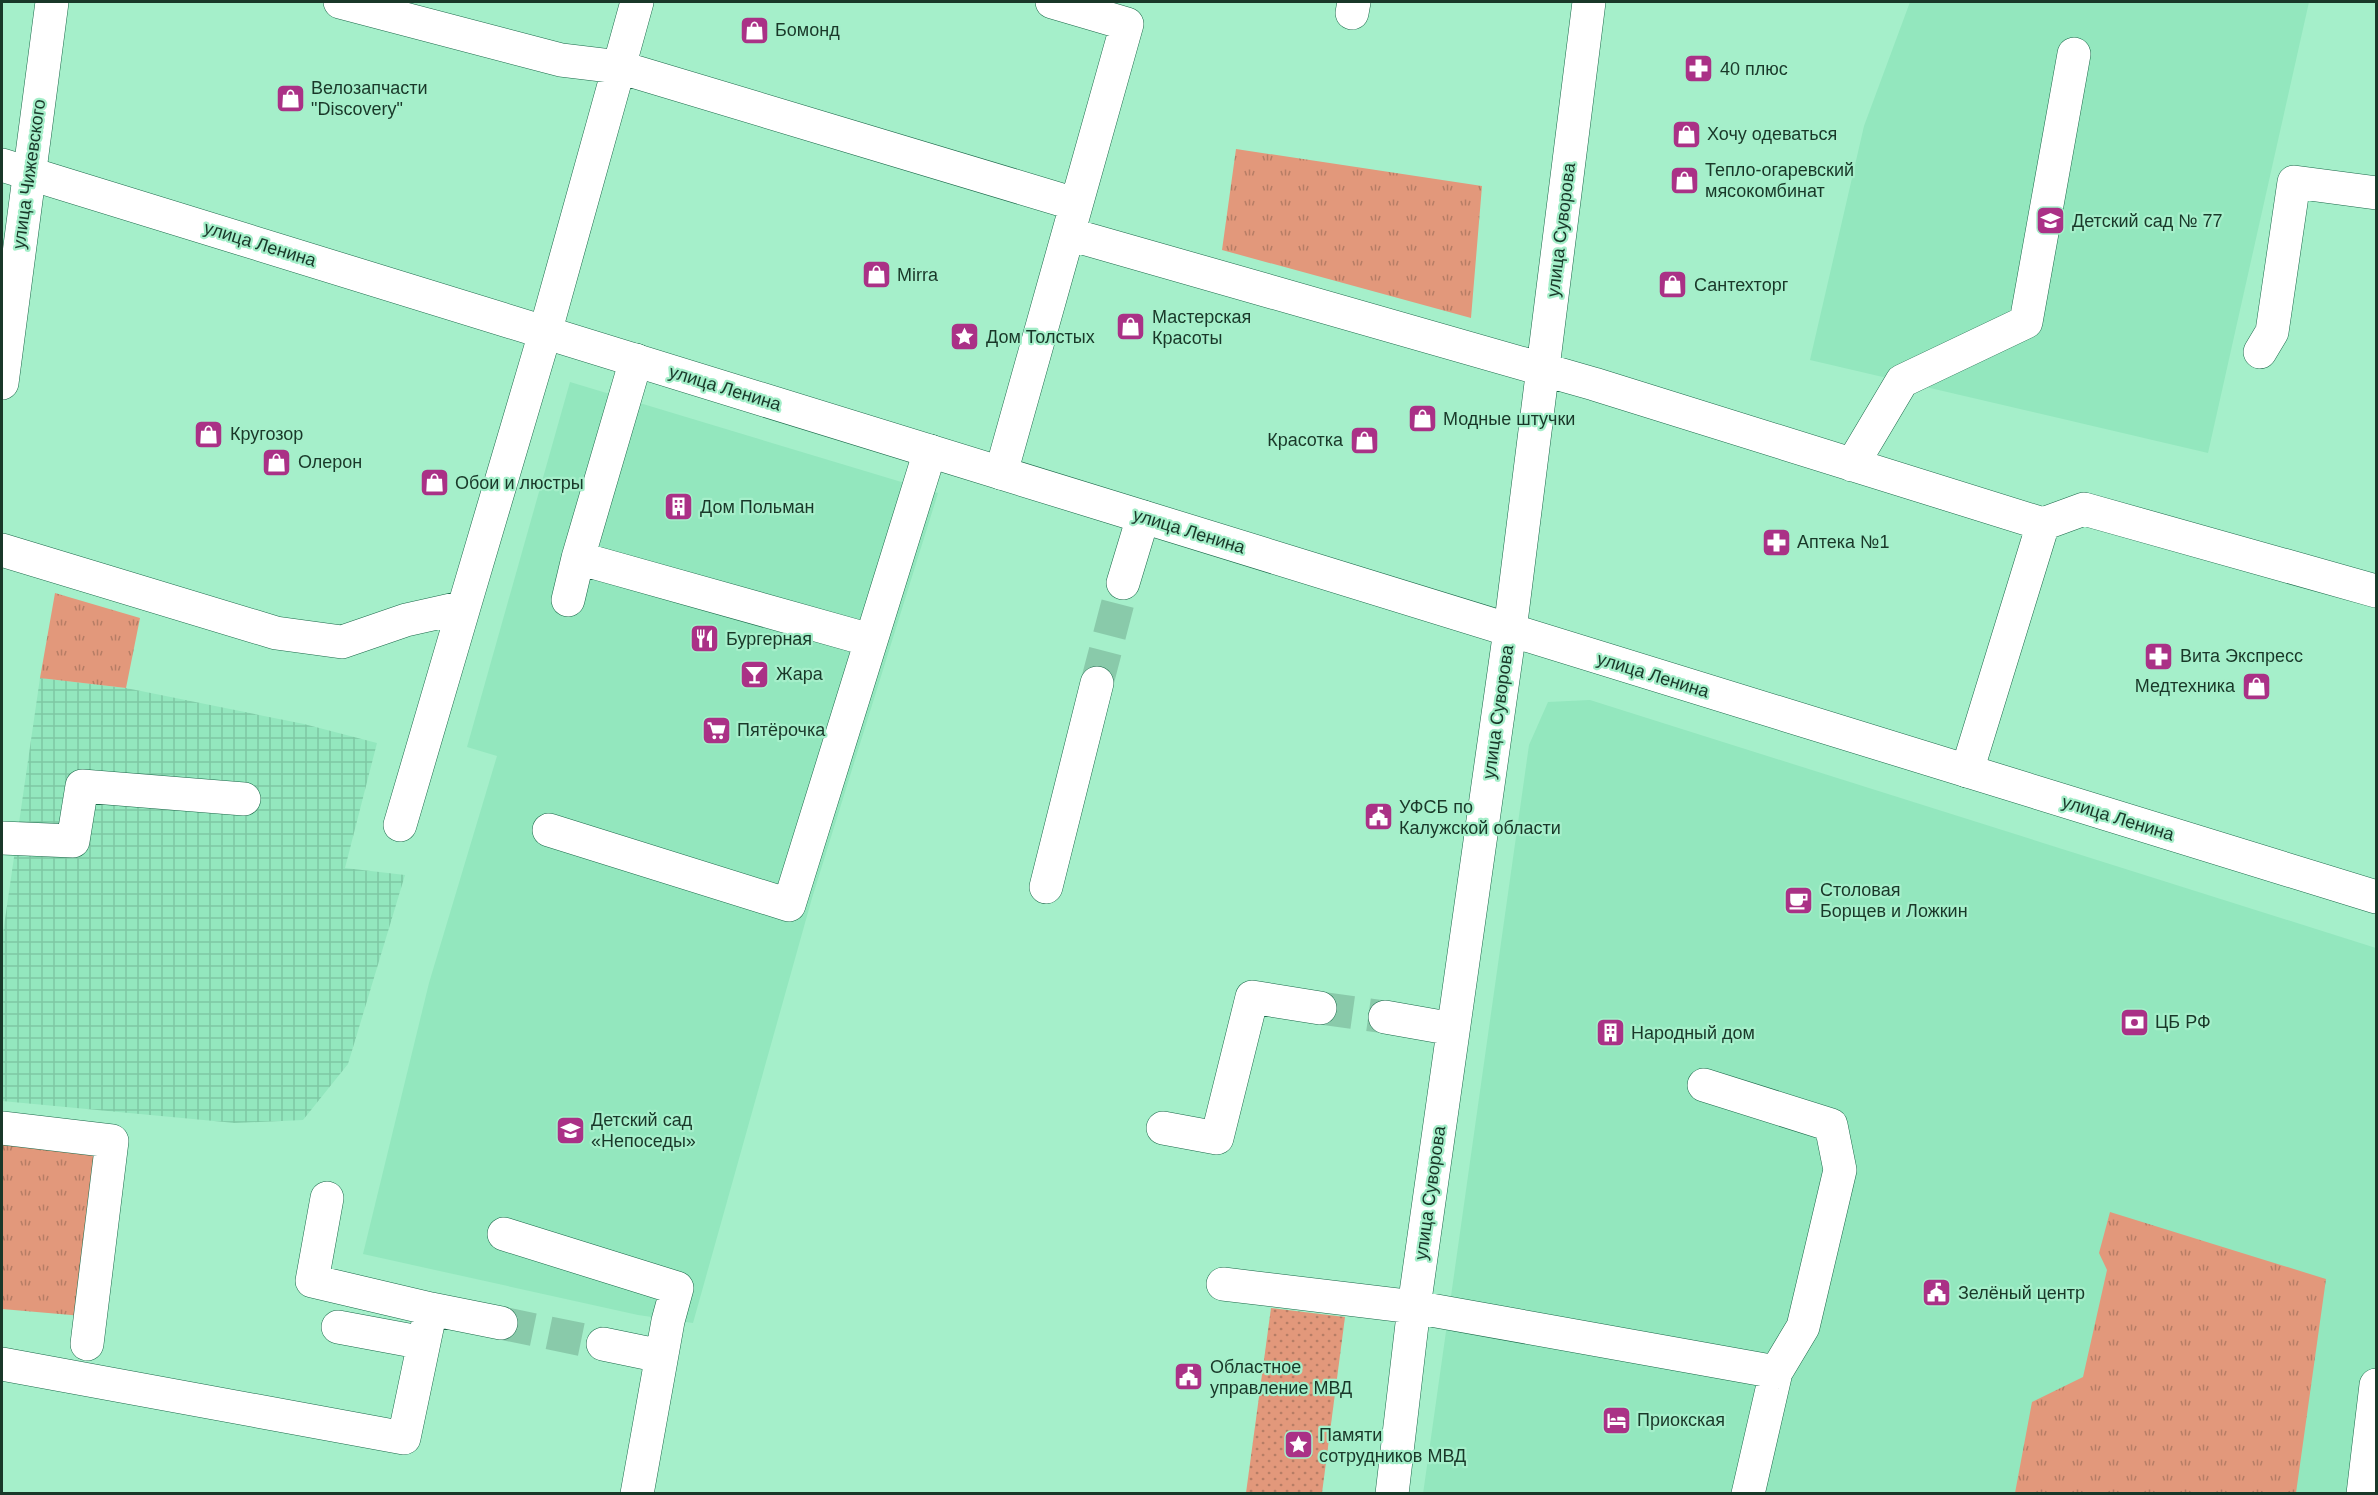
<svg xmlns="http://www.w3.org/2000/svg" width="2378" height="1495" font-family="Arial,sans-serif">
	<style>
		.built { fill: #93e7be }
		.industrial { fill: url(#industrial-grid) }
		.grass { fill: url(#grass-dots) }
		.park { fill: url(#park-tufts) }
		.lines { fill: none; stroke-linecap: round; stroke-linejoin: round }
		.minor-tunnel { stroke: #89caaa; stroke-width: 33; stroke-dasharray: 33 16; stroke-linecap: butt }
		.minor-casing { stroke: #1a6849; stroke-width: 34 }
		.major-casing { stroke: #1a6849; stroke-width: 34 }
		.minor { stroke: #fff; stroke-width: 33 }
		.major { stroke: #fff; stroke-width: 33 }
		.labels { text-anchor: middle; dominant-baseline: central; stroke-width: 4.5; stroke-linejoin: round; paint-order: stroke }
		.poi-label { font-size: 18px; fill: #193829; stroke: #a5efca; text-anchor: start }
		.street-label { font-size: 18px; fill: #193829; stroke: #a5efca }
	</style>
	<defs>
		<pattern id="industrial-grid" width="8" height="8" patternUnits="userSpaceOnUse" patternTransform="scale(1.5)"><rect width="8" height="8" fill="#93e7be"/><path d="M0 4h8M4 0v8" fill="none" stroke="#7ec7a3"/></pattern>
		<pattern id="grass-dots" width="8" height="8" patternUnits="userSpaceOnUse" patternTransform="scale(1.5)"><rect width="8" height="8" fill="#e2987b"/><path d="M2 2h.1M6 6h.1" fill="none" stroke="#b67d65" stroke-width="1.8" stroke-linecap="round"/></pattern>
		<pattern id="park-tufts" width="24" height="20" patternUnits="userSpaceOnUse" patternTransform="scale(1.5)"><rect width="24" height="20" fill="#e2987b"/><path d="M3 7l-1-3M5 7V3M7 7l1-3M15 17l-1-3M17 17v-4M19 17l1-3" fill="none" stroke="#b67d65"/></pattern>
	</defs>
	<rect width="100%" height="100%" fill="#a5efca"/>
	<path class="built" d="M 1910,2 L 2309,2 L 2208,453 L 1810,360 L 1864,126 Z
		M 570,382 L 938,493 L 812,898 L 693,1323 L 638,1315 L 363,1254 L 429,983 L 497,756 L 467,747 Z
		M 1590,700 L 2376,948 L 2376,1493 L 1423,1494 L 1529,745 L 1548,702 Z"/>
	<path class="industrial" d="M 40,678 L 126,688 L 304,724 L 377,743 L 345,868 L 405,875 L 348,1064 L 303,1120 L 235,1123 L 2,1101 L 2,940 Z"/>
	<path class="grass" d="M 1271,1308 L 1345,1317 L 1322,1493 L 1246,1493 Z"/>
	<path class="park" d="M 1236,149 L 1482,186 L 1471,318 L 1222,250 Z
		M 55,593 L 140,618 L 126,688 L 40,678 Z
		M 2,1143 L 122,1159 L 94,1317 L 2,1309 Z
		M 2110,1212 L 2326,1279 L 2296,1493 L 2015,1493 L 2032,1402 L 2083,1377 L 2107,1270 L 2099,1253 Z"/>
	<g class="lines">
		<path class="minor-tunnel" d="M 1097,683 L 1123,583
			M 1320,1008 L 1385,1017
			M 501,1323 L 603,1344"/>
		<defs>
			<path id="minor" d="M 340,2 L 561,60 L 619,67 L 637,2
				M 1352,13 L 1354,2
				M 1069,234 L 1594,384 L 2043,524 L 2084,509 L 2376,591
				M 2260,352 L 2272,332 L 2294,182 L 2376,193
				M 636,360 L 578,558 L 870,640
				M 2,383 L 52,2
				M 1852,465 L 1902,381 L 2026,322 L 2074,54
				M 1001,473 L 1127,24 L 1052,2
				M 2,550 L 276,633 L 342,642 L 406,620 L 464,607 L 545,333 L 619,67 L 1075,204
				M 1123,583 L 1143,517
				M 568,600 L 578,558
				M 1967,771 L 2043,524
				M 400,825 L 464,607
				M 549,830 L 789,905 L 930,451
				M 2,838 L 73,841 L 82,786 L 244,799
				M 1046,887 L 1097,683
				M 1385,1017 L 1453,1029
				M 1704,1085 L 1831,1125 L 1840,1170 L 1803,1327 L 1776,1372
				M 2,1128 L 112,1141 L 87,1344
				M 1163,1128 L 1217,1138 L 1252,997 L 1320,1008
				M 327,1198 L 312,1281 L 431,1309
				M 504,1234 L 677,1288 L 668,1321 L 637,1494
				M 1223,1284 L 1414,1307 L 1776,1372 L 1748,1494
				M 338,1327 L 424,1343
				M 603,1344 L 661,1356
				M 2,1364 L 404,1438 L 431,1309 L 501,1323
				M 1392,1494 L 1414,1307 L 1510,630 L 1589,2
				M 2363,1494 L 2376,1385"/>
			<path id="major" d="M 2,165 L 2376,897"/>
		</defs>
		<use href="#minor" class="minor-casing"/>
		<use href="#major" class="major-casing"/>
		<use href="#minor" class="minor"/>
		<use href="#major" class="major"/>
	</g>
	<defs>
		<symbol id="shop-square" viewBox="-11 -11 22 22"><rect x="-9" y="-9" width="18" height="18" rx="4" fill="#aa3186" stroke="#a5efca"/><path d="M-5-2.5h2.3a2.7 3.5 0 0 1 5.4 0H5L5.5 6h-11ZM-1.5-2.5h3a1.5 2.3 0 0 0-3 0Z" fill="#fff"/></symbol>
		<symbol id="pharmacy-square" viewBox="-11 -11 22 22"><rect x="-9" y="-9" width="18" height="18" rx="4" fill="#aa3186" stroke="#a5efca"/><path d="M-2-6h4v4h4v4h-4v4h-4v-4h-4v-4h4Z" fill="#fff"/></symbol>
		<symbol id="school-square" viewBox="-11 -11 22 22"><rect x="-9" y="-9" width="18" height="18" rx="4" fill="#aa3186" stroke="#a5efca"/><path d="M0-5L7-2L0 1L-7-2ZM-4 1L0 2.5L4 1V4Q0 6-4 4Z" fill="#fff"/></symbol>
		<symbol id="sight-square" viewBox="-11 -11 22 22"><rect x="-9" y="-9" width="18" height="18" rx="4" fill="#aa3186" stroke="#a5efca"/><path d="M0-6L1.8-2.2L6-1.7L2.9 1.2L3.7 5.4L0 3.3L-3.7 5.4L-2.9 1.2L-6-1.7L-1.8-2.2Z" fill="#fff"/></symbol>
		<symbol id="building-square" viewBox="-11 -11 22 22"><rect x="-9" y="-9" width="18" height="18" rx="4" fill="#aa3186" stroke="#a5efca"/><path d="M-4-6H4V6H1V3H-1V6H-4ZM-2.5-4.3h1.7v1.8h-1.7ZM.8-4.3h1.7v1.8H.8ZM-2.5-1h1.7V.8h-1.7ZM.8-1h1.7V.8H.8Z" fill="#fff"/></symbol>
		<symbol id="restaurant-square" viewBox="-11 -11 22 22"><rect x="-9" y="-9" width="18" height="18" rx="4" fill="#aa3186" stroke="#a5efca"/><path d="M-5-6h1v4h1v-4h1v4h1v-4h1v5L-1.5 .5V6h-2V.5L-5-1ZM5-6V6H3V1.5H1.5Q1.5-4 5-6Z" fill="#fff"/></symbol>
		<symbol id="bar-square" viewBox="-11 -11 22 22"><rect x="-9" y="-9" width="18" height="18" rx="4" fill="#aa3186" stroke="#a5efca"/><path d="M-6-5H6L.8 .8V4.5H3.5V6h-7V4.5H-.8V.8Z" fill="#fff"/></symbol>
		<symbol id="supermarket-square" viewBox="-11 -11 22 22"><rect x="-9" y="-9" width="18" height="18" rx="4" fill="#aa3186" stroke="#a5efca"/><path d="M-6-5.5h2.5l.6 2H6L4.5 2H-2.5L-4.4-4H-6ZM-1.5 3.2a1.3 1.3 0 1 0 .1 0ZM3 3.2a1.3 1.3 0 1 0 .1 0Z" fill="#fff"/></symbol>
		<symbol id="civic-square" viewBox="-11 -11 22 22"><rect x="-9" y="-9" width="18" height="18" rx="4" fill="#aa3186" stroke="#a5efca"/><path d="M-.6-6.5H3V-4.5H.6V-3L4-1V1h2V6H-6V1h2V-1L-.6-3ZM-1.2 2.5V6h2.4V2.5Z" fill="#fff"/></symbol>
		<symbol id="cafe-square" viewBox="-11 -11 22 22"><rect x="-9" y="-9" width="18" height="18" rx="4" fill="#aa3186" stroke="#a5efca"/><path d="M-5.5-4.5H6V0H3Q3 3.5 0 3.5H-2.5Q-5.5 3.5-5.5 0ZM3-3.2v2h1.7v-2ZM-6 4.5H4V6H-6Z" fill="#fff"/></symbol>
		<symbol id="bank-square" viewBox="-11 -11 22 22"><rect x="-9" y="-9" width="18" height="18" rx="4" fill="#aa3186" stroke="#a5efca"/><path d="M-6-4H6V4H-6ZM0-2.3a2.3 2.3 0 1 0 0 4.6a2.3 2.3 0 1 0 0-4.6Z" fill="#fff"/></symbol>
		<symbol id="hotel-square" viewBox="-11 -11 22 22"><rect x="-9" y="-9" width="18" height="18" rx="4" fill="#aa3186" stroke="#a5efca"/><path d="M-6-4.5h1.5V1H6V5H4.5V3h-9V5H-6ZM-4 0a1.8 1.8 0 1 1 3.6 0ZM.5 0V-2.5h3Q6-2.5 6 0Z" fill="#fff"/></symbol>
	</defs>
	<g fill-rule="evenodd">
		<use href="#shop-square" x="738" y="14" width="33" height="33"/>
		<use href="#pharmacy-square" x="1682" y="52" width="33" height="33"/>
		<use href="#shop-square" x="274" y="82" width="33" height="33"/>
		<use href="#shop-square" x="1670" y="118" width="33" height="33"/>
		<use href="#shop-square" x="1668" y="164" width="33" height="33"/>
		<use href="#school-square" x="2034" y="204" width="33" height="33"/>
		<use href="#shop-square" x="860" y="258" width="33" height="33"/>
		<use href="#shop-square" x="1656" y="268" width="33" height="33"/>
		<use href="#shop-square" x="1114" y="310" width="33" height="33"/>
		<use href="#sight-square" x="948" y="320" width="33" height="33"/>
		<use href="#shop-square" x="1406" y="402" width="33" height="33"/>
		<use href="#shop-square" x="192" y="418" width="33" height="33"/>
		<use href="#shop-square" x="1348" y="424" width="33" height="33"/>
		<use href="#shop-square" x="260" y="446" width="33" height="33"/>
		<use href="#shop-square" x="418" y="466" width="33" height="33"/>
		<use href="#building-square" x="662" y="490" width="33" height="33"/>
		<use href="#pharmacy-square" x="1760" y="526" width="33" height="33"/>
		<use href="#restaurant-square" x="688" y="622" width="33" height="33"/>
		<use href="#pharmacy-square" x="2142" y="640" width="33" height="33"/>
		<use href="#bar-square" x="738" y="658" width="33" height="33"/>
		<use href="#shop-square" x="2240" y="670" width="33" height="33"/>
		<use href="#supermarket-square" x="700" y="714" width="33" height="33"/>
		<use href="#civic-square" x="1362" y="800" width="33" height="33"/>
		<use href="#cafe-square" x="1782" y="884" width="33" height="33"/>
		<use href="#bank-square" x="2118" y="1006" width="33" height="33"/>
		<use href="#building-square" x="1594" y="1016" width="33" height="33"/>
		<use href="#school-square" x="554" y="1114" width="33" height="33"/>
		<use href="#civic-square" x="1920" y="1276" width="33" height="33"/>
		<use href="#civic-square" x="1172" y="1360" width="33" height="33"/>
		<use href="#hotel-square" x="1600" y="1404" width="33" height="33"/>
		<use href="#sight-square" x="1282" y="1428" width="33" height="33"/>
	</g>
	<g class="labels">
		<g class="poi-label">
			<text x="775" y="30">Бомонд</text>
			<text x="1720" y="69">40 плюс</text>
			<text x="311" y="88">Велозапчасти<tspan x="311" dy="21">"Discovery"</tspan></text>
			<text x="1707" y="134">Хочу одеваться</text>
			<text x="1705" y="170">Тепло-огаревский<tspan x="1705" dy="21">мясокомбинат</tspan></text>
			<text x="2072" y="221">Детский сад № 77</text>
			<text x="897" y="275">Mirra</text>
			<text x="1694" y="285">Сантехторг</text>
			<text x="1152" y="317">Мастерская<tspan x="1152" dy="21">Красоты</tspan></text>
			<text x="986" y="337">Дом Толстых</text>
			<text x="1443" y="419">Модные штучки</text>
			<text x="230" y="434">Кругозор</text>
			<text x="1343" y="440" text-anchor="end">Красотка</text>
			<text x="298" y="462">Олерон</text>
			<text x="455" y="483">Обои и люстры</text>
			<text x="700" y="507">Дом Польман</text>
			<text x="1797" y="542">Аптека №1</text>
			<text x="726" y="639">Бургерная</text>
			<text x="2180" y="656">Вита Экспресс</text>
			<text x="776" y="674">Жара</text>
			<text x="2235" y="686" text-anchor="end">Медтехника</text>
			<text x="737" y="730">Пятёрочка</text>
			<text x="1399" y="807">УФСБ по<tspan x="1399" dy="21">Калужской области</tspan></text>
			<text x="1820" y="890">Столовая<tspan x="1820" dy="21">Борщев и Ложкин</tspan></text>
			<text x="2155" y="1022">ЦБ РФ</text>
			<text x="1631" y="1033">Народный дом</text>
			<text x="591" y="1120">Детский сад<tspan x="591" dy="21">«Непоседы»</tspan></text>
			<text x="1958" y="1293">Зелёный центр</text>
			<text x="1210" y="1367">Областное<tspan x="1210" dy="21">управление МВД</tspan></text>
			<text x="1637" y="1420">Приокская</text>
			<text x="1319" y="1435">Памяти<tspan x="1319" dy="21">сотрудников МВД</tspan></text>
		</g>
		<g class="street-label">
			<text transform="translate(29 174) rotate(-82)">улица Чижевского</text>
			<text transform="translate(1561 230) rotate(-83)">улица Суворова</text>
			<text transform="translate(260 244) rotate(17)">улица Ленина</text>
			<text transform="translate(725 388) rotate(17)">улица Ленина</text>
			<text transform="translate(1189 531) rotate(17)">улица Ленина</text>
			<text transform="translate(1653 675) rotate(17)">улица Ленина</text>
			<text transform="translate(1498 712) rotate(-82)">улица Суворова</text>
			<text transform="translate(2118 818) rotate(17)">улица Ленина</text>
			<text transform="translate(1430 1193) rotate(-82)">улица Суворова</text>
		</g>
	</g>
	<rect width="2378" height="1495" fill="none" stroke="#193829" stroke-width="6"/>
</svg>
